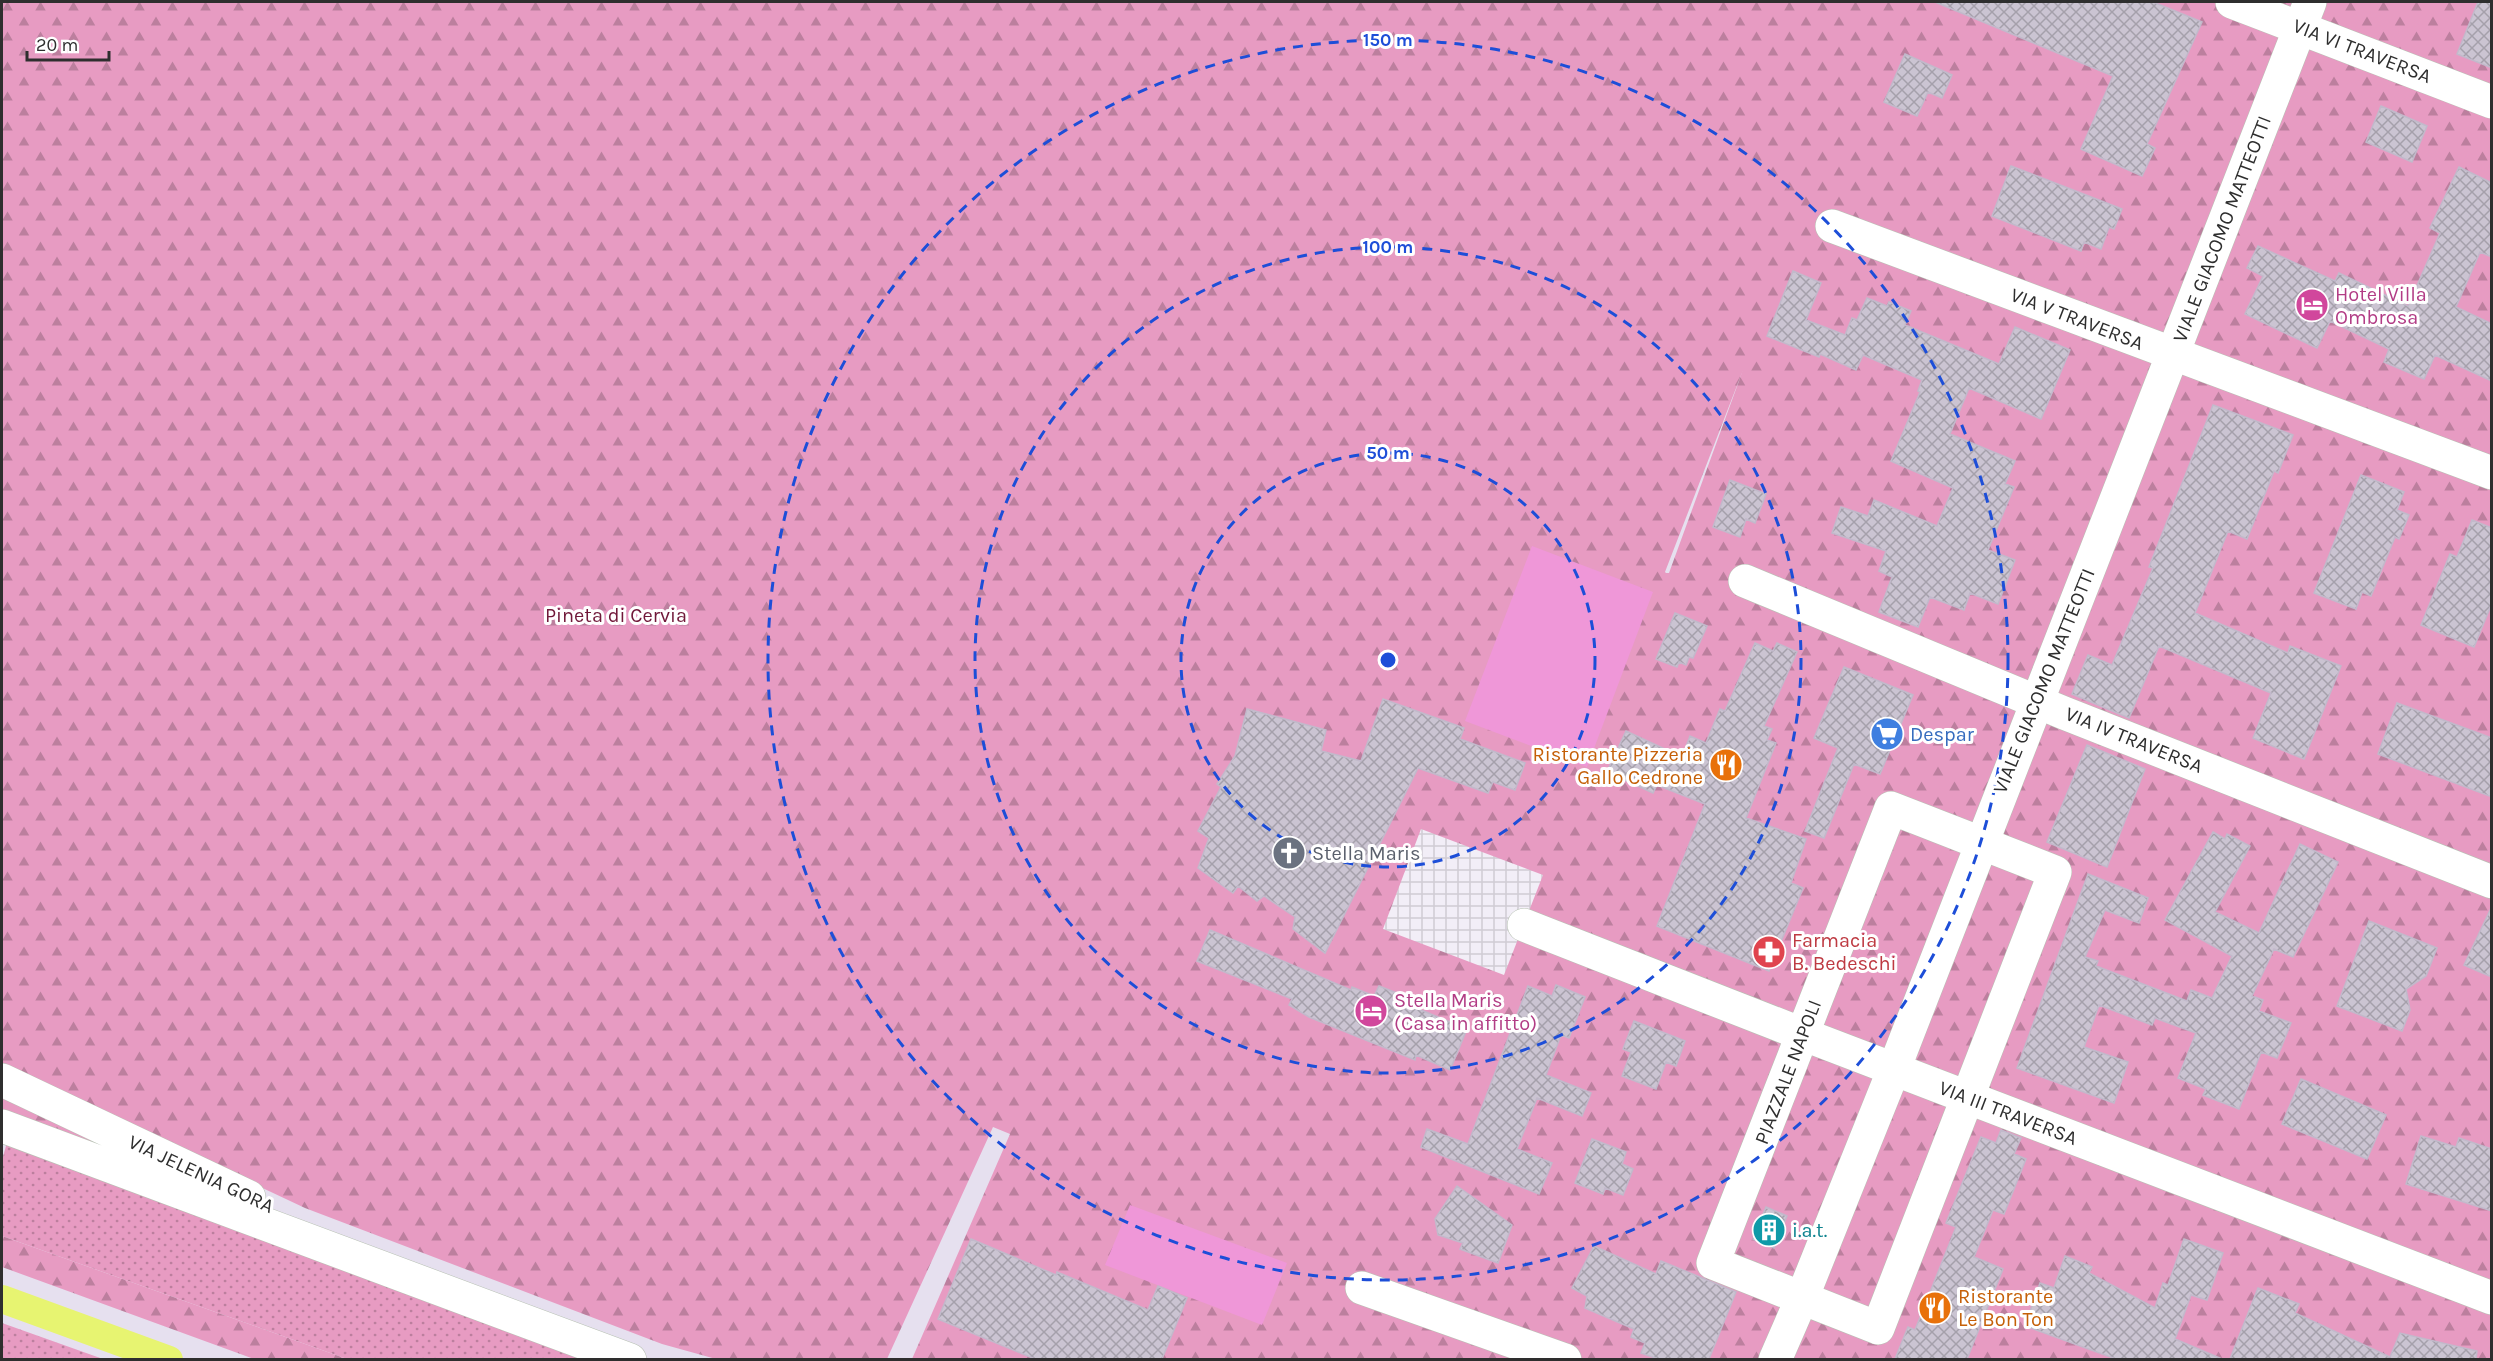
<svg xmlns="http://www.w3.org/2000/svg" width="2493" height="1361" font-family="Karla,sans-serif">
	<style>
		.green { fill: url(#green-dots) }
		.forest { fill: url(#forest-firs); fill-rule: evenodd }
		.pitch { fill: #ef97d8 }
		.plaza { fill: url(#plaza-grid) }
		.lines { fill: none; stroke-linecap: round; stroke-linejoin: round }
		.canal { stroke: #e7f471; stroke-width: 28 }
		.building { fill: url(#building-cross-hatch); stroke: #c2b9cb; stroke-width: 1.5 }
		.street-casing { stroke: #b8c1b4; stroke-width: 34 }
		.secondary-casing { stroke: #b8c1b4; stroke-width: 34 }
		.street { stroke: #fff; stroke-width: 33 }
		.secondary { stroke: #fff; stroke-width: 33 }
		.ring { fill: none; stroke: #1d4ed8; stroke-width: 3; stroke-dasharray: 10 8 }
		.labels { text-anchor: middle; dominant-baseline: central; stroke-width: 6; stroke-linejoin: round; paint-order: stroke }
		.street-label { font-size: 20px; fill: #2e2e2e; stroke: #fff }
		.hotel-label { font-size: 20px; fill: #b23c85; stroke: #fff; text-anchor: start }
		.park-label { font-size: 20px; fill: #701839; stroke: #fff }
		.shop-label { font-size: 20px; fill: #366cbe; stroke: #fff; text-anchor: start }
		.food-label { font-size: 20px; fill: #c56008; stroke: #fff; text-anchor: end }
		.worship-label { font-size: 20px; fill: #5b616d; stroke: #fff; text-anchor: start }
		.health-label { font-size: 20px; fill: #be3a42; stroke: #fff; text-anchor: start }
		.culture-label { font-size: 20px; fill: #0d838f; stroke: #fff; text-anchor: start }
		.centre { fill: #1d4ed8; stroke: #fff; stroke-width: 3 }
		.ring-label { font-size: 18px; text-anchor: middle; font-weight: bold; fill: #1d4ed8; stroke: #fff; stroke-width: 6; stroke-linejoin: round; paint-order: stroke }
	</style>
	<defs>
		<pattern id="green-dots" width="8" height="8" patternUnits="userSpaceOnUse" patternTransform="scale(1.5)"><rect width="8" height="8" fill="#e79bc2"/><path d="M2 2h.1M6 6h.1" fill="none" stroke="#bc7f9e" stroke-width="1.8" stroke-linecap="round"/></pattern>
		<pattern id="forest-firs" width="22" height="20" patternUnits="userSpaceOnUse" patternTransform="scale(1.5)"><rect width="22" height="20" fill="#e79bc2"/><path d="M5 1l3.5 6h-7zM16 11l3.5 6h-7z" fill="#bc7f9e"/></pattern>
		<pattern id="plaza-grid" width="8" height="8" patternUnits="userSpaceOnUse" patternTransform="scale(1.5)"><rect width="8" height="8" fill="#f2eef7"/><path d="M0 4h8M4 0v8" fill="none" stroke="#d0ccd4"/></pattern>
		<pattern id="building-cross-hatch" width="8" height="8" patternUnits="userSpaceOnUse" patternTransform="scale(1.5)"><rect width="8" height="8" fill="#cbc4d2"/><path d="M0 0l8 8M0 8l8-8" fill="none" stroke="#a5a0ab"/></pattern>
	</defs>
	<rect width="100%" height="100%" fill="#e6e0ef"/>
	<path class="green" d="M 8,1139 L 586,1359 L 347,1359 L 2,1236 L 2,1160 Z
		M 2,1323 L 103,1359 L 2,1359 Z"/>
	<path class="forest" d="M 2,2 L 2491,2 L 2491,1359 L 912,1359 L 1010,1134 L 993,1127 L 887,1359 L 716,1359 L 662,1344 L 305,1208 L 2,1066 ZM 1743,370 L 1669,573 L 1666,573 L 1665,572 Z
		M 2,1089 L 239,1203 L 2,1113 Z
		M 2,1236 L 347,1359 L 254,1359 L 2,1267 Z"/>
	<path class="pitch" d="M 1532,546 L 1653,592 L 1587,767 L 1465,721 Z
		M 1130,1205 L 1287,1263 L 1262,1325 L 1105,1265 Z"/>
	<path class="plaza" d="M 1421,829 L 1543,875 L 1504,975 L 1383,929 Z"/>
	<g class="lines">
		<path class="canal" d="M 2,1299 L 169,1360"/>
	</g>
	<path class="building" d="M 1935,2 L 2153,2 L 2202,22 L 2147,144 L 2155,148 L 2142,176 L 2081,149 L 2113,76 Z
		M 2478,2 L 2492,2 L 2492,68 L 2457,54 Z
		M 1905,54 L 1952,75 L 1942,98 L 1928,92 L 1917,116 L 1884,102 Z
		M 2381,106 L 2427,126 L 2412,162 L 2366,142 Z
		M 2011,166 L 2122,209 L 2114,229 L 2109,227 L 2101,249 L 2084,242 L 2081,251 L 1992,216 Z
		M 2459,167 L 2492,183 L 2492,257 L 2480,252 L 2456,307 L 2492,324 L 2492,381 L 2435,355 L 2424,379 L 2384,362 L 2389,349 L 2330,321 L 2317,348 L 2245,314 L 2263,276 L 2247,268 L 2258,246 L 2335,281 L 2339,273 L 2408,306 L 2440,233 L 2430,228 Z
		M 1793,271 L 1821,283 L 1806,320 L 1845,335 L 1852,318 L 1857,320 L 1867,298 L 1887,306 L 1889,302 L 1911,311 L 1905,325 L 1999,364 L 2015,327 L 2070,350 L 2041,419 L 1969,388 L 1950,434 L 2015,461 L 2005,484 L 2014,487 L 1988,550 L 2015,560 L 1998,604 L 1970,593 L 1964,610 L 1930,597 L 1918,627 L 1879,612 L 1892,577 L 1879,571 L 1886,551 L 1832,533 L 1841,507 L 1868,516 L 1874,500 L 1937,526 L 1953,488 L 1891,461 L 1920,392 L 1918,391 L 1922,380 L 1863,355 L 1856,370 L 1820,354 L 1819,357 L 1767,336 Z
		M 2213,405 L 2293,435 L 2278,473 L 2274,471 L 2247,539 L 2228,531 L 2195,613 L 2288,653 L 2290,646 L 2341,666 L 2304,759 L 2253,738 L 2271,693 L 2159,646 L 2129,718 L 2072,694 L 2088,655 L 2112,665 L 2153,568 L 2149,567 Z
		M 2361,475 L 2404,492 L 2397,510 L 2409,515 L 2399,539 L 2395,537 L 2371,596 L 2362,592 L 2356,609 L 2314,593 Z
		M 1730,480 L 1766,494 L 1755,523 L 1746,519 L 1740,537 L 1713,527 Z
		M 2472,520 L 2492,528 L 2492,603 L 2474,647 L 2421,625 L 2450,554 L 2457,557 Z
		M 1675,613 L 1707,626 L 1693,658 L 1689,657 L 1686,665 L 1679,662 L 1677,667 L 1656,659 Z
		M 1755,643 L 1773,651 L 1777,643 L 1797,652 L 1764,726 L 1772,729 L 1767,740 L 1776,743 L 1746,818 L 1806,839 L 1791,883 L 1803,888 L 1769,971 L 1657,926 L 1705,804 L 1657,785 L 1653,793 L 1607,772 L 1626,731 L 1682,757 L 1690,736 L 1706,743 L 1720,709 L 1725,711 Z
		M 1844,667 L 1913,695 L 1880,774 L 1854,764 L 1824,838 L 1805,831 L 1838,748 L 1814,738 Z
		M 1383,699 L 1464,728 L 1460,739 L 1525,763 L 1515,790 L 1493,782 L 1488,793 L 1418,768 L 1325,953 L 1293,929 L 1295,917 L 1264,896 L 1257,901 L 1238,886 L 1233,893 L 1198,868 L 1209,838 L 1198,831 L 1221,787 L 1217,784 L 1235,756 L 1247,709 L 1326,730 L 1321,751 L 1361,761 Z
		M 2397,703 L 2492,738 L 2492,797 L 2378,754 Z
		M 2087,745 L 2145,769 L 2107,867 L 2047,842 Z
		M 2213,832 L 2225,839 L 2227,834 L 2250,846 L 2215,912 L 2259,933 L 2300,844 L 2338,862 L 2293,957 L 2274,949 L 2252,996 L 2263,1000 L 2259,1011 L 2291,1023 L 2277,1058 L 2261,1052 L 2239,1109 L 2203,1095 L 2206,1089 L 2178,1078 L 2196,1033 L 2155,1018 L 2152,1025 L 2099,1005 L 2084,1047 L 2128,1062 L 2114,1103 L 2017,1068 L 2088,874 L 2148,898 L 2139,923 L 2105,910 L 2085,957 L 2098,961 L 2096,966 L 2187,1001 L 2191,990 L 2212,998 L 2232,956 L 2165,920 Z
		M 2492,906 L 2492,977 L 2464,965 Z
		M 2369,921 L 2437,948 L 2426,976 L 2406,989 L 2410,1010 L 2402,1031 L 2337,1006 Z
		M 1210,930 L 1351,990 L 1352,987 L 1374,996 L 1379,986 L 1412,999 L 1409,1005 L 1467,1029 L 1450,1070 L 1416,1055 L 1415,1060 L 1309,1017 L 1289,1005 L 1292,999 L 1197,961 Z
		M 1556,985 L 1585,997 L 1569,1038 L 1561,1035 L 1546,1075 L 1591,1093 L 1582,1116 L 1537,1098 L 1517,1149 L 1552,1163 L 1539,1194 L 1421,1147 L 1427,1129 L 1468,1144 L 1528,986 L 1552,996 Z
		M 1634,1021 L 1685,1041 L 1676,1066 L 1666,1062 L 1656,1089 L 1622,1076 L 1631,1052 L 1623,1049 Z
		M 2301,1079 L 2386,1115 L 2367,1159 L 2282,1124 Z
		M 2001,1130 L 2021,1138 L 2014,1154 L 2026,1159 L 2004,1214 L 1993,1210 L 1974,1257 L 2003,1269 L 1967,1359 L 1895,1359 L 1908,1327 L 1915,1330 L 1956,1227 L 1946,1223 L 1981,1137 L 1996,1143 Z
		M 2421,1136 L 2456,1147 L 2459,1138 L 2492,1149 L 2492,1211 L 2406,1184 Z
		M 1592,1139 L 1626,1152 L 1622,1164 L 1633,1169 L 1623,1195 L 1605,1188 L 1603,1194 L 1575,1183 Z
		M 1457,1186 L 1512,1225 L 1498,1263 L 1460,1249 L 1463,1243 L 1438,1235 L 1435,1219 Z
		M 1766,1207 L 1787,1216 L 1774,1248 L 1753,1239 Z
		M 971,1239 L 1056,1275 L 1057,1272 L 1148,1310 L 1158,1286 L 1187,1298 L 1162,1359 L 1035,1359 L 938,1319 Z
		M 2184,1239 L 2223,1253 L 2207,1300 L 2191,1295 L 2175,1339 L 2222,1359 L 2116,1359 L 2025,1326 L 2040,1283 L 2054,1288 L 2065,1256 L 2092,1267 L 2089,1273 L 2155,1308 L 2163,1283 L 2168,1285 Z
		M 1594,1246 L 1656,1274 L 1661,1261 L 1736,1292 L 1709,1359 L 1658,1359 L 1641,1353 L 1645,1343 L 1631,1337 L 1634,1329 L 1585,1308 L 1587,1296 L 1572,1288 Z
		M 2258,1288 L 2299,1304 L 2295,1313 L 2390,1357 L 2400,1333 L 2477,1351 L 2476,1359 L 2230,1359 Z"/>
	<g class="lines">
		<defs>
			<path id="street" d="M 2232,2 L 2492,102
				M 1832,226 L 2492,473
				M 1745,581 L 2064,713 L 2492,882
				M 1891,808 L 2055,872 L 1878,1328 L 1713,1263 Z
				M 1524,925 L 1802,1034 L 2492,1298
				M 1362,1288 L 1565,1360"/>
			<path id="secondary" d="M 2,1080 L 249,1197
				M 2,1126 L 630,1360
				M 1775,1360 L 1802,1298 L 1894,1069 L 2310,2"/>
		</defs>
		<use href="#street" class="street-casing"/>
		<use href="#secondary" class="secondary-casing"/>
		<use href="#street" class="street"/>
		<use href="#secondary" class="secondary"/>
	</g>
	<g class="ring">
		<circle cx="1388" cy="660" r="207"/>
		<circle cx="1388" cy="660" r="413"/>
		<circle cx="1388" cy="660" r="620"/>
	</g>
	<defs>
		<symbol id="hotel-disc" viewBox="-11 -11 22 22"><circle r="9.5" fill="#d1479c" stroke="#fff"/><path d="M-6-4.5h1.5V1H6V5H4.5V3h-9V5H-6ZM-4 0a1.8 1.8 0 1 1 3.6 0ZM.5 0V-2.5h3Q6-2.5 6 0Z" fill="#fff"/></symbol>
		<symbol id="supermarket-disc" viewBox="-11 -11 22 22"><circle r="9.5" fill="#3f7fe0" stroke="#fff"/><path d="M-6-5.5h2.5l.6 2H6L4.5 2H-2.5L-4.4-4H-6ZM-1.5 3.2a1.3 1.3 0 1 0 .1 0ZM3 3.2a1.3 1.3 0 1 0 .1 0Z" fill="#fff"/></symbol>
		<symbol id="restaurant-disc" viewBox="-11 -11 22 22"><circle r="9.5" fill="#e8710a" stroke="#fff"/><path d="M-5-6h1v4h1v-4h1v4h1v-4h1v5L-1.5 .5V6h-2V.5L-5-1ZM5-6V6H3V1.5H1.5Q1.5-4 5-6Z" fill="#fff"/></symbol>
		<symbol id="church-disc" viewBox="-11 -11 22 22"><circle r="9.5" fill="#6b7280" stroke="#fff"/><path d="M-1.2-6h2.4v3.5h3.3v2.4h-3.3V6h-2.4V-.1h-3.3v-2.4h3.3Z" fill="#fff"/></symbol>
		<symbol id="pharmacy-disc" viewBox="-11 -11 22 22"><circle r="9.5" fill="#e0444e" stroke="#fff"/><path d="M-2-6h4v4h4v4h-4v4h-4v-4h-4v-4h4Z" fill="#fff"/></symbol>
		<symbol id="building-disc" viewBox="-11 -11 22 22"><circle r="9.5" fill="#0f9aa8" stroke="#fff"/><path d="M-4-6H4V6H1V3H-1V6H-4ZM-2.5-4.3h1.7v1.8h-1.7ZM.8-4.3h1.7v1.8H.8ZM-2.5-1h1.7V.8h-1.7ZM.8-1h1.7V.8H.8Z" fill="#fff"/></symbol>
	</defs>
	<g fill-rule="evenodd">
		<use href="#hotel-disc" x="2293" y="286" width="38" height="38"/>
		<use href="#supermarket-disc" x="1868" y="715" width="38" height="38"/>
		<use href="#restaurant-disc" x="1707" y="746" width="38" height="38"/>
		<use href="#church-disc" x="1270" y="834" width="38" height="38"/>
		<use href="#pharmacy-disc" x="1750" y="933" width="38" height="38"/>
		<use href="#hotel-disc" x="1352" y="992" width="38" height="38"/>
		<use href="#building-disc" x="1750" y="1211" width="38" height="38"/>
		<use href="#restaurant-disc" x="1916" y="1289" width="38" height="38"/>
	</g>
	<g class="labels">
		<g class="street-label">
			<text transform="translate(2362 51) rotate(21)">VIA VI TRAVERSA</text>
			<text transform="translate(2222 229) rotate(-69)">VIALE GIACOMO MATTEOTTI</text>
			<text transform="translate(2077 319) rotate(21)">VIA V TRAVERSA</text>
			<text transform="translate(2044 681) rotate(-68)">VIALE GIACOMO MATTEOTTI</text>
			<text transform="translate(2134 740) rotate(22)">VIA IV TRAVERSA</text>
			<text transform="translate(1788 1072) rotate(-69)">PIAZZALE NAPOLI</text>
			<text transform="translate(2008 1113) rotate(21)">VIA III TRAVERSA</text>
			<text transform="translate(201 1174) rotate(25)">VIA JELENIA GORA</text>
		</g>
		<g class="hotel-label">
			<text x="2335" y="294">Hotel Villa<tspan x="2335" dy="23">Ombrosa</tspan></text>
			<text x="1394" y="1000">Stella Maris<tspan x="1394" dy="23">(Casa in affitto)</tspan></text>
		</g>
		<g class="park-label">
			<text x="616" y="615">Pineta di Cervia</text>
		</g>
		<g class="shop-label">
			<text x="1910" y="734">Despar</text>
		</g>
		<g class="food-label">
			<text x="1703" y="754">Ristorante Pizzeria<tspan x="1703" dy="23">Gallo Cedrone</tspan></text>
			<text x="1958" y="1296" text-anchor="start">Ristorante<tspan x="1958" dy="23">Le Bon Ton</tspan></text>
		</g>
		<g class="worship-label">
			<text x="1312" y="853">Stella Maris</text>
		</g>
		<g class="health-label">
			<text x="1792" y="940">Farmacia<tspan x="1792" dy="23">B. Bedeschi</tspan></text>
		</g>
		<g class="culture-label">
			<text x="1792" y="1230">i.a.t.</text>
		</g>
	</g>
	<circle cx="1388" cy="660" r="9" class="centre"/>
	<g class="ring-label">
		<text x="1388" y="46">150 m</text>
		<text x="1388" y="253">100 m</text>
		<text x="1388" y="459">50 m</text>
	</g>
	<rect width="2493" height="1361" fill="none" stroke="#2e2e2e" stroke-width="6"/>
	<path d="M27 51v9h82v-9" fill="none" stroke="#2e2e2e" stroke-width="3"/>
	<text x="36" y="51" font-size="18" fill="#2e2e2e" stroke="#ffffff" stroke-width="4.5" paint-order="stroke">20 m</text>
</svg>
